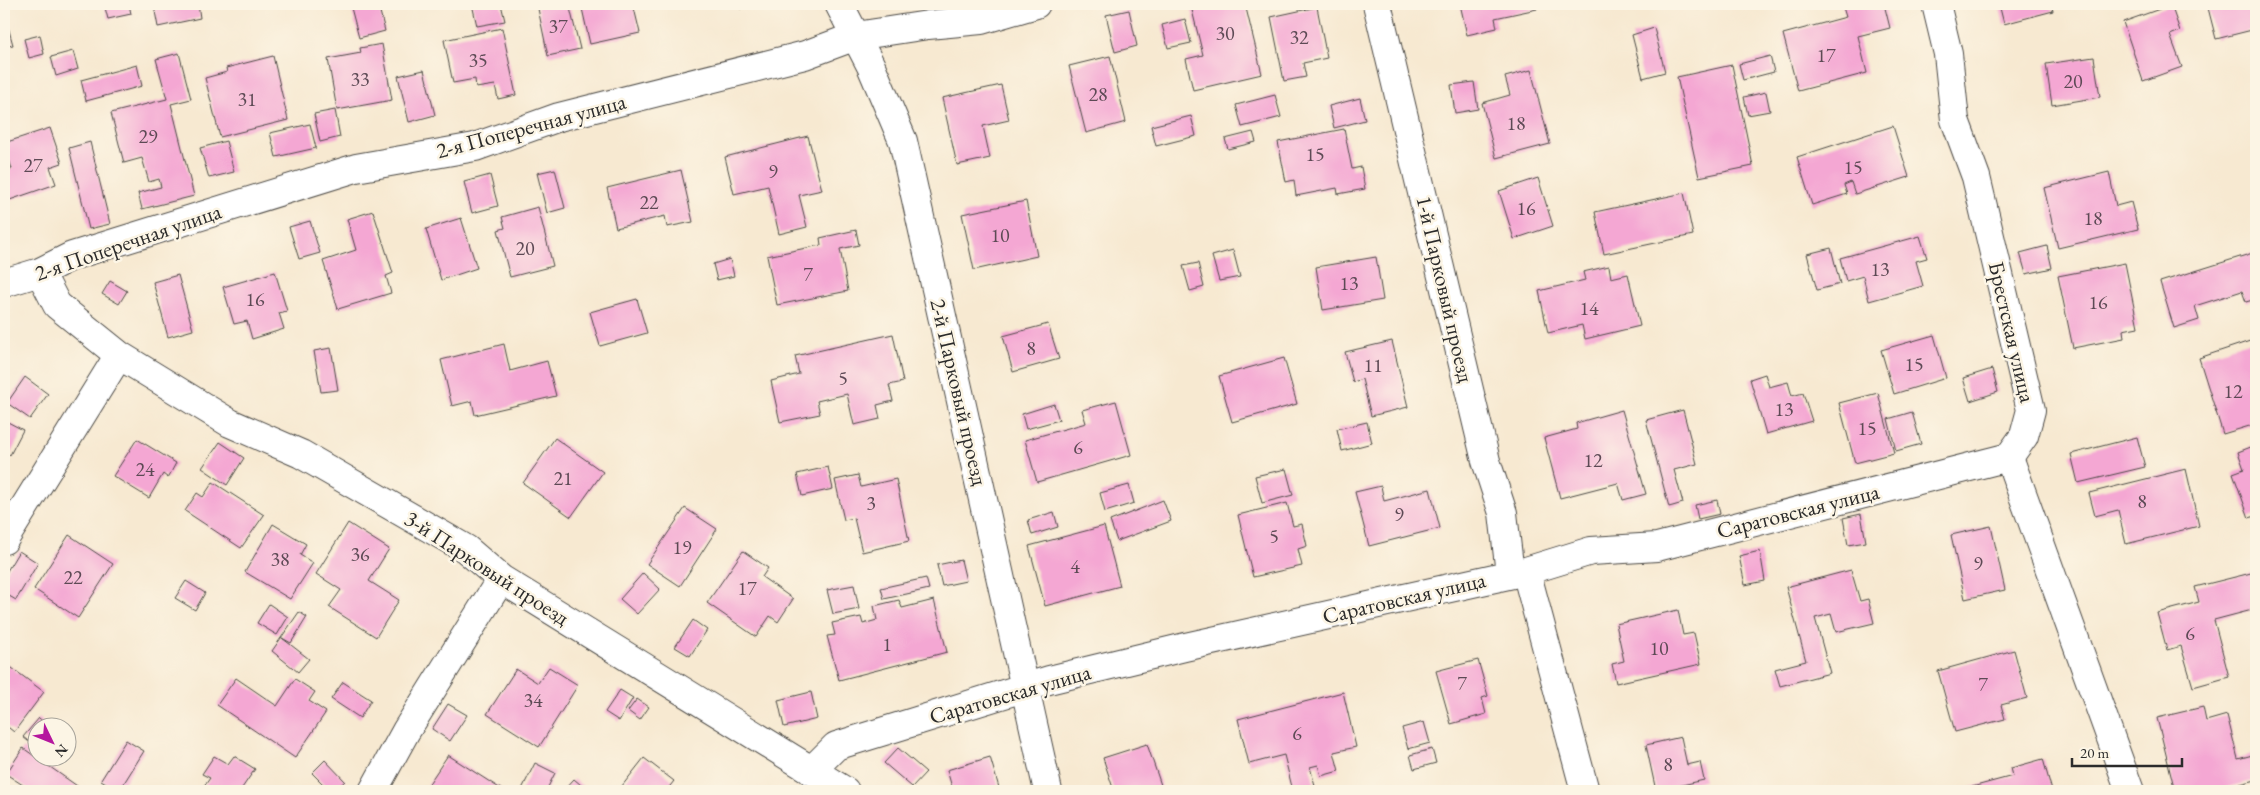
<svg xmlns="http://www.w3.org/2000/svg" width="2260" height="795" font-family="'EB Garamond',serif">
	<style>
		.building { fill: #f4a7d3 }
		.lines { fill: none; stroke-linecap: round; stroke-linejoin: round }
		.street-casing { stroke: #4a4844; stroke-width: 30 }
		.street { stroke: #fff; stroke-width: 28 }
		.labels { text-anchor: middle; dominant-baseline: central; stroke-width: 5; stroke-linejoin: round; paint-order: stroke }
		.number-label { font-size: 20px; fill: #5d4a55 }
		.street-label { font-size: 22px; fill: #2b2b2b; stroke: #fcf5e5 }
	</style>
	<rect width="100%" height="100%" fill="#fcf5e5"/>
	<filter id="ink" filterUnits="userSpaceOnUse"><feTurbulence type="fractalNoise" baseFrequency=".02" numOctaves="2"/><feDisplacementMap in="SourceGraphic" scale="10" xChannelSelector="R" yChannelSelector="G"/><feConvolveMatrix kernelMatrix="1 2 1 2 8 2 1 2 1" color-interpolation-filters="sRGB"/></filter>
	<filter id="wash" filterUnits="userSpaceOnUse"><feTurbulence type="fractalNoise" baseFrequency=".0096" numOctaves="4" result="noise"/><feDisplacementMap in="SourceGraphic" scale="20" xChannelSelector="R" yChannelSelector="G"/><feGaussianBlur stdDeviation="1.12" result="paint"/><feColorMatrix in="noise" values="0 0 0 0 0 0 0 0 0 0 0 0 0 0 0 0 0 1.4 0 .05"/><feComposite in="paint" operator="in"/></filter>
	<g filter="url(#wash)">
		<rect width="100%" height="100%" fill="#f7e9d1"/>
		<g id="blocks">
			<path class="building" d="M 104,4 L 129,4 L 131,14 L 108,19 Z
				M 164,4 L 198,4 L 200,18 L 158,27 L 154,6 Z
				M 350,4 L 378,4 L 385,31 L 359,38 Z
				M 472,4 L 501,4 L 505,21 L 477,26 Z
				M 537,4 L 569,4 L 580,49 L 548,56 Z
				M 581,4 L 651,4 L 651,5 L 634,8 L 640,33 L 590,44 Z
				M 739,4 L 756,4 L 740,9 Z
				M 1220,4 L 1245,4 L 1262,74 L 1193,90 L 1186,59 L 1203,55 L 1192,10 Z
				M 1460,4 L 1536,4 L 1537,9 L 1495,18 L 1497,28 L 1467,35 Z
				M 1842,4 L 1884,4 L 1890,28 L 1858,36 L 1867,73 L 1798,91 L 1783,34 L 1846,17 Z
				M 1999,4 L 2051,4 L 2053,11 L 2004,24 Z
				M 2207,4 L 2256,4 L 2256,29 L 2216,39 Z
				M 2171,5 L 2180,31 L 2170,35 L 2182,67 L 2143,81 L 2123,22 Z
				M 1317,7 L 1327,58 L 1303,63 L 1306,77 L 1284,81 L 1271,17 Z
				M 1129,10 L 1137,46 L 1115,52 L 1106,15 Z
				M 4,12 L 13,45 L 4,47 Z
				M 1185,19 L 1191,43 L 1168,48 L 1162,25 Z
				M 502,28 L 516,95 L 498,99 L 495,85 L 476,88 L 475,79 L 453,83 L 444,40 Z
				M 1654,28 L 1665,72 L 1643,78 L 1632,35 Z
				M 40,35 L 44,54 L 29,58 L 24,39 Z
				M 382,44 L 392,100 L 337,110 L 328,59 L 361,53 L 360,48 Z
				M 73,51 L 78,69 L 56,76 L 51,57 Z
				M 179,53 L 191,99 L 171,104 L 194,196 L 142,209 L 138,193 L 161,187 L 159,179 L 149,182 L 142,158 L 124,163 L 111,113 L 167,99 L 156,59 Z
				M 273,56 L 288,120 L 220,137 L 205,78 L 227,72 L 226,68 Z
				M 1110,56 L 1126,122 L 1086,133 L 1069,66 Z
				M 1770,56 L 1774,72 L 1743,80 L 1739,64 Z
				M 2094,57 L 2100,97 L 2052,105 L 2046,64 Z
				M 137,65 L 142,86 L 86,101 L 81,80 Z
				M 1732,65 L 1753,166 L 1699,177 L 1677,77 Z
				M 424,70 L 435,115 L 409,122 L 398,76 Z
				M 1531,70 L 1550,144 L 1496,158 L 1482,103 L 1510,95 L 1505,77 Z
				M 1474,82 L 1478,109 L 1455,113 L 1451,85 Z
				M 1001,85 L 1009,120 L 983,126 L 990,158 L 957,165 L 942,98 Z
				M 1766,92 L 1770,111 L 1748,115 L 1744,97 Z
				M 1275,95 L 1281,117 L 1242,127 L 1236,105 Z
				M 1360,98 L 1365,120 L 1334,128 L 1329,106 Z
				M 335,110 L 340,137 L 320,142 L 314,114 Z
				M 1191,116 L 1196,136 L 1156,146 L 1151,126 Z
				M 310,124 L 316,148 L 276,157 L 270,133 Z
				M 1893,126 L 1909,177 L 1855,194 L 1851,182 L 1844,185 L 1847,194 L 1812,205 L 1797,157 Z
				M 50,128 L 62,163 L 50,167 L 56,184 L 4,202 L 4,171 L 12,169 L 4,143 Z
				M 1344,129 L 1352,169 L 1361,167 L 1365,189 L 1338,194 L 1337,188 L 1296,196 L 1294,180 L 1286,182 L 1278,142 Z
				M 1253,132 L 1256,142 L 1228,149 L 1225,139 Z
				M 808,136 L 822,190 L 799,195 L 807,227 L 779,234 L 768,186 L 734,194 L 725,157 Z
				M 226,141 L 234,172 L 209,178 L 200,148 Z
				M 90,142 L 110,224 L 89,229 L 69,148 Z
				M 555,169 L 565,208 L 547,213 L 537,173 Z
				M 681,170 L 693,222 L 667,227 L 665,216 L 616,228 L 607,188 Z
				M 2109,172 L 2116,206 L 2131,202 L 2138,229 L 2058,248 L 2044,188 Z
				M 490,175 L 498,206 L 472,213 L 464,182 Z
				M 1538,178 L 1553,226 L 1514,239 L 1499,191 Z
				M 1684,193 L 1693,235 L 1604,254 L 1595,212 Z
				M 1026,201 L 1037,256 L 974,270 L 962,214 Z
				M 538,207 L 553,266 L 510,277 L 498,230 L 505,228 L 502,217 Z
				M 373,211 L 393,273 L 386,276 L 391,293 L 338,309 L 323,261 L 356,250 L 347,219 Z
				M 461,218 L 477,268 L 441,280 L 426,229 Z
				M 310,221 L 320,253 L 299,259 L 289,227 Z
				M 856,230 L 859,245 L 840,249 L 848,291 L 777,305 L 767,256 L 821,245 L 820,238 Z
				M 1920,236 L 1927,258 L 1916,261 L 1923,286 L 1869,301 L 1863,276 L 1846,281 L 1840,258 Z
				M 2047,246 L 2052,268 L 2026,274 L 2020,253 Z
				M 1831,248 L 1840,284 L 1817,290 L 1807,254 Z
				M 1233,250 L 1240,277 L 1219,281 L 1212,256 Z
				M 2256,252 L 2256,299 L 2246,302 L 2242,291 L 2195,306 L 2199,320 L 2174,328 L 2160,282 Z
				M 1376,257 L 1383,300 L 1323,310 L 1316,267 Z
				M 730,259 L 734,276 L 717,280 L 713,264 Z
				M 1198,263 L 1204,287 L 1190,291 L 1183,266 Z
				M 2125,263 L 2138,327 L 2123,330 L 2124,338 L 2073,348 L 2058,276 Z
				M 1609,266 L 1611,278 L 1628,274 L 1640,326 L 1585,339 L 1582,325 L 1548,333 L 1539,291 L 1585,280 L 1583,272 Z
				M 275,272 L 287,311 L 279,313 L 284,329 L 252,339 L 247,321 L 234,324 L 223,287 Z
				M 178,275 L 193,330 L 168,337 L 153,282 Z
				M 110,281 L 127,291 L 119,304 L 102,294 Z
				M 637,299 L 647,333 L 600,346 L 590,312 Z
				M 1048,324 L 1059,359 L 1013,372 L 1003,336 Z
				M 893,334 L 903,382 L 889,385 L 893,401 L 877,405 L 880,419 L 854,425 L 847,394 L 817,401 L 820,414 L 780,422 L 771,381 L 799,374 L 795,356 Z
				M 1934,335 L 1946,378 L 1894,394 L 1881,350 Z
				M 2256,339 L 2256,424 L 2223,434 L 2199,358 Z
				M 1392,341 L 1408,407 L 1371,416 L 1362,379 L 1353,382 L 1345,352 Z
				M 504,344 L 510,371 L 547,361 L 556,396 L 475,415 L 472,401 L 452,406 L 441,360 Z
				M 331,348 L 338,390 L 321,392 L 314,351 Z
				M 1284,358 L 1297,404 L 1232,422 L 1219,376 Z
				M 1992,369 L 1998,392 L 1970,401 L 1963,378 Z
				M 1765,374 L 1769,387 L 1788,382 L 1792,396 L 1803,393 L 1812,421 L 1766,434 L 1750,379 Z
				M 25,377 L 48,394 L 30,419 L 7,403 Z
				M 1878,393 L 1894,453 L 1855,463 L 1839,403 Z
				M 1116,401 L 1131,455 L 1037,482 L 1025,440 L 1086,423 L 1082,410 Z
				M 1054,404 L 1059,420 L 1026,429 L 1022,414 Z
				M 1622,410 L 1646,494 L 1623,500 L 1618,483 L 1560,498 L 1544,438 L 1577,429 L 1576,423 Z
				M 1683,410 L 1697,464 L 1674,470 L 1683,503 L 1669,507 L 1646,420 Z
				M 1912,412 L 1921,444 L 1896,451 L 1888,419 Z
				M 4,420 L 23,430 L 10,455 L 4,452 Z
				M 1367,422 L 1372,443 L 1342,451 L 1337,429 Z
				M 2137,437 L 2145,467 L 2078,483 L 2071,454 Z
				M 555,438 L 603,472 L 571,517 L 523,483 Z
				M 137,439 L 176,463 L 168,478 L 163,474 L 149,498 L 113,476 Z
				M 220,442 L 244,458 L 227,485 L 202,468 Z
				M 2256,445 L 2256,516 L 2249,518 L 2233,473 L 2244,469 L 2238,452 Z
				M 828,467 L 833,489 L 802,496 L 797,474 Z
				M 1286,469 L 1293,495 L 1262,503 L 1255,476 Z
				M 2186,469 L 2199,526 L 2126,544 L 2118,510 L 2095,516 L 2089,493 Z
				M 858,475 L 861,487 L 896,479 L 909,541 L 862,552 L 854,518 L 844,520 L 835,480 Z
				M 213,482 L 264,515 L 241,548 L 185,511 L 197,493 L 203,497 Z
				M 1129,485 L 1134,503 L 1105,512 L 1100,493 Z
				M 1381,486 L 1384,501 L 1430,489 L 1440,528 L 1369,546 L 1355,492 Z
				M 1163,500 L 1171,521 L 1117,541 L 1110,521 Z
				M 1717,500 L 1720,514 L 1698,519 L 1695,505 Z
				M 1287,503 L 1293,526 L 1302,524 L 1307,546 L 1298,549 L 1302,566 L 1253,577 L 1238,515 Z
				M 685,508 L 717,529 L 680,586 L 647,564 Z
				M 1054,512 L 1058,527 L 1032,535 L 1028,520 Z
				M 1861,514 L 1866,542 L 1848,545 L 1843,518 Z
				M 348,523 L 389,549 L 369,581 L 399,600 L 376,637 L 329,607 L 341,590 L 316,574 Z
				M 273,524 L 306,544 L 300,555 L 313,563 L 290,599 L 245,572 Z
				M 1104,526 L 1120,586 L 1045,606 L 1029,546 Z
				M 1991,526 L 2005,590 L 1965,599 L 1951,535 Z
				M 69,535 L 113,564 L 78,618 L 34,589 Z
				M 19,551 L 38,563 L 16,600 L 4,593 L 4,576 Z
				M 743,551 L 768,568 L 762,577 L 793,599 L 778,622 L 770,616 L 756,637 L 707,603 Z
				M 1760,551 L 1765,581 L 1745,585 L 1739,556 Z
				M 961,560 L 966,581 L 942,586 L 937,565 Z
				M 1851,570 L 1860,601 L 1868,599 L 1874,623 L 1836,632 L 1831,614 L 1815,618 L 1830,673 L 1780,686 L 1775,669 L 1806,661 L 1786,587 Z
				M 2255,572 L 2256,609 L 2214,620 L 2229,677 L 2193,687 L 2181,646 L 2167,650 L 2157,613 L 2199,602 L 2195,587 Z
				M 643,573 L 660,589 L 637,614 L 620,599 Z
				M 926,578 L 929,589 L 884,599 L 881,588 Z
				M 186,581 L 205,593 L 195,610 L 175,598 Z
				M 854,585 L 859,609 L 833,614 L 827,590 Z
				M 899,600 L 902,608 L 934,600 L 947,652 L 839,680 L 827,636 L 835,635 L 832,623 L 861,617 L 863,624 L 877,620 L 874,606 Z
				M 269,604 L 288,617 L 277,635 L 257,623 Z
				M 1678,610 L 1683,635 L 1694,633 L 1701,664 L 1616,683 L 1612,664 L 1624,661 L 1616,624 Z
				M 299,612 L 307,617 L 291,643 L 282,638 L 309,659 L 298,672 L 272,651 Z
				M 693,620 L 707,630 L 690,656 L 675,647 Z
				M 2014,650 L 2027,698 L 2001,705 L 2005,719 L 1955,732 L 1938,671 Z
				M 1478,660 L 1488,696 L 1482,698 L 1486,714 L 1451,724 L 1436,671 Z
				M 4,662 L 44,692 L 14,732 L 4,724 Z
				M 549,667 L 578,685 L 539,747 L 487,714 L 516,669 L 538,683 Z
				M 236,678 L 277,706 L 295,679 L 315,692 L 309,701 L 326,712 L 295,758 L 217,705 Z
				M 343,682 L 371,700 L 360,718 L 331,699 Z
				M 620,690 L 633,698 L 619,721 L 605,712 Z
				M 811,692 L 817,719 L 784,727 L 778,700 Z
				M 1343,692 L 1356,747 L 1334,752 L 1339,771 L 1321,776 L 1318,765 L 1310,767 L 1316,789 L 1293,791 L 1284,755 L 1249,764 L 1238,719 Z
				M 637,699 L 649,707 L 640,720 L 628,711 Z
				M 448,704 L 467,715 L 450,741 L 432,729 Z
				M 2203,707 L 2206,721 L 2227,715 L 2238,759 L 2256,754 L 2256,780 L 2220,789 L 2220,791 L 2175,791 L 2157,718 Z
				M 39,718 L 50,728 L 38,728 L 38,749 L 23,737 Z
				M 1424,722 L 1430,743 L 1408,749 L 1402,728 Z
				M 1681,737 L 1687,765 L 1700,762 L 1704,780 L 1656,791 L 1646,745 Z
				M 126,740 L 144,751 L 119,791 L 101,780 Z
				M 1147,744 L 1163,791 L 1114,791 L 1103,758 Z
				M 23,748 L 80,788 L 78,791 L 32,791 L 6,774 Z
				M 898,748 L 926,772 L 912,787 L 884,763 Z
				M 1432,749 L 1436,763 L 1414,769 L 1410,755 Z
				M 448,755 L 504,791 L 437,791 L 428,785 Z
				M 214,756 L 228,764 L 234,756 L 255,769 L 240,791 L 201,791 L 210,778 L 202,774 Z
				M 990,757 L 1000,791 L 953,791 L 947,770 Z
				M 47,758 L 58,758 L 54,763 Z
				M 644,758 L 674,781 L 666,791 L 618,791 Z
				M 2043,759 L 2052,791 L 1957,791 L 2013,776 L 2011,768 Z
				M 325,760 L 345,781 L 334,791 L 330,791 L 312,773 Z
				M 535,763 L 555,773 L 546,791 L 521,791 Z
				M 574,779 L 588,791 L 563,791 Z"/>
		</g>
	</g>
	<g filter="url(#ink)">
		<use href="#blocks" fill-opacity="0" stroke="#4a4844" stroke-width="1"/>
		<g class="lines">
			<defs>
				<path id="street" d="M 839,4 L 871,66 L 903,141 L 1048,791
					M 1377,4 L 1486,461 L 1503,513 L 1510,574
					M 1936,4 L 1948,54 L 1955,120 L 1976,177 L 2031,410 L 2024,436 L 2009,457 L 2130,791
					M 40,272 L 57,305 L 119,355 L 230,423 L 301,454 L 466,549 L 501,579 L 845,791
					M 4,283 L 40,272 L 72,256 L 356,168 L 475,147 L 559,117 L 805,55 L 856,36 L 928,25 L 981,20 L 1036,4
					M 4,540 L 119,355
					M 1526,571 L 1585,791
					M 811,771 L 836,746 L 1049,680 L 1185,647 L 1526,571 L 1591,551 L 1657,547 L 2009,457
					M 373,791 L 406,731 L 501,579"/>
			</defs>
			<use href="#street" class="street-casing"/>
			<use href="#street" class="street"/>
		</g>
	</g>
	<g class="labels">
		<g class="number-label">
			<text x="558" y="26">37</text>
			<text x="1225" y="33">30</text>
			<text x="1299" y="37">32</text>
			<text x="1826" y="55">17</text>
			<text x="478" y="60">35</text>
			<text x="360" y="79">33</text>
			<text x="2073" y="81">20</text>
			<text x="1098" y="94">28</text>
			<text x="247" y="99">31</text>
			<text x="1516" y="123">18</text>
			<text x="148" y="136">29</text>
			<text x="1315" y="154">15</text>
			<text x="33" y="165">27</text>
			<text x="1853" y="167">15</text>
			<text x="773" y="171">9</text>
			<text x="649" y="202">22</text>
			<text x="1526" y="208">16</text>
			<text x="2093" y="218">18</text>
			<text x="1000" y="235">10</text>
			<text x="525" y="248">20</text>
			<text x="1880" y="269">13</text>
			<text x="808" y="274">7</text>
			<text x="1349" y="283">13</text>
			<text x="255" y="299">16</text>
			<text x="2098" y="302">16</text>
			<text x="1589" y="308">14</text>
			<text x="1031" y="348">8</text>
			<text x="1914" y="364">15</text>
			<text x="1373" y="365">11</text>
			<text x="843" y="378">5</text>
			<text x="2233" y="391">12</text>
			<text x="1784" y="409">13</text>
			<text x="1867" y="428">15</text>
			<text x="1078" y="447">6</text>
			<text x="1593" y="460">12</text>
			<text x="145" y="469">24</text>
			<text x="563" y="478">21</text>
			<text x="2142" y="501">8</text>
			<text x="871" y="503">3</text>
			<text x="1399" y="514">9</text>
			<text x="1274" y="536">5</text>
			<text x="682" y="547">19</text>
			<text x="360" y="554">36</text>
			<text x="280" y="559">38</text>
			<text x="1978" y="563">9</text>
			<text x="1075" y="566">4</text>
			<text x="73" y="577">22</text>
			<text x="747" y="588">17</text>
			<text x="2190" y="633">6</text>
			<text x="887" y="644">1</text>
			<text x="1659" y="648">10</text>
			<text x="1462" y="683">7</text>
			<text x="1983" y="684">7</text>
			<text x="533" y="700">34</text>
			<text x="1297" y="733">6</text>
			<text x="1668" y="764">8</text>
		</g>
		<g class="street-label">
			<text transform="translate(531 126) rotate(-15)">2-я Поперечная улица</text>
			<text transform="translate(128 242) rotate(-19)">2-я Поперечная улица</text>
			<text transform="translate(1445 289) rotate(77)">1-й Парковый проезд</text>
			<text transform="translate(2012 332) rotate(77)">Брестская улица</text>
			<text transform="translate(959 392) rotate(77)">2-й Парковый проезд</text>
			<text transform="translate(1798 511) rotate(-14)">Саратовская улица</text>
			<text transform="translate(487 568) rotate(33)">3-й Парковый проезд</text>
			<text transform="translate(1404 598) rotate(-13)">Саратовская улица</text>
			<text transform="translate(1010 694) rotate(-16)">Саратовская улица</text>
		</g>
	</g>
	<rect width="2260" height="795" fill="none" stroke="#fcf5e5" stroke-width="20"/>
	<g transform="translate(52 742) rotate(133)"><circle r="24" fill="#fcf5e5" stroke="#a8a49b"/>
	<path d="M0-4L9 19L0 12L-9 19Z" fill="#b5179e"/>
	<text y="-8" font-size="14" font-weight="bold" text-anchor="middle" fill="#2b2b2b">N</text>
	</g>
	<path d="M2072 758v8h110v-8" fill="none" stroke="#2b2b2b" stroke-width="2.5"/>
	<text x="2080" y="758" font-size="15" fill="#2b2b2b" stroke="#fcf5e5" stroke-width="4" paint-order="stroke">20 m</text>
</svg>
